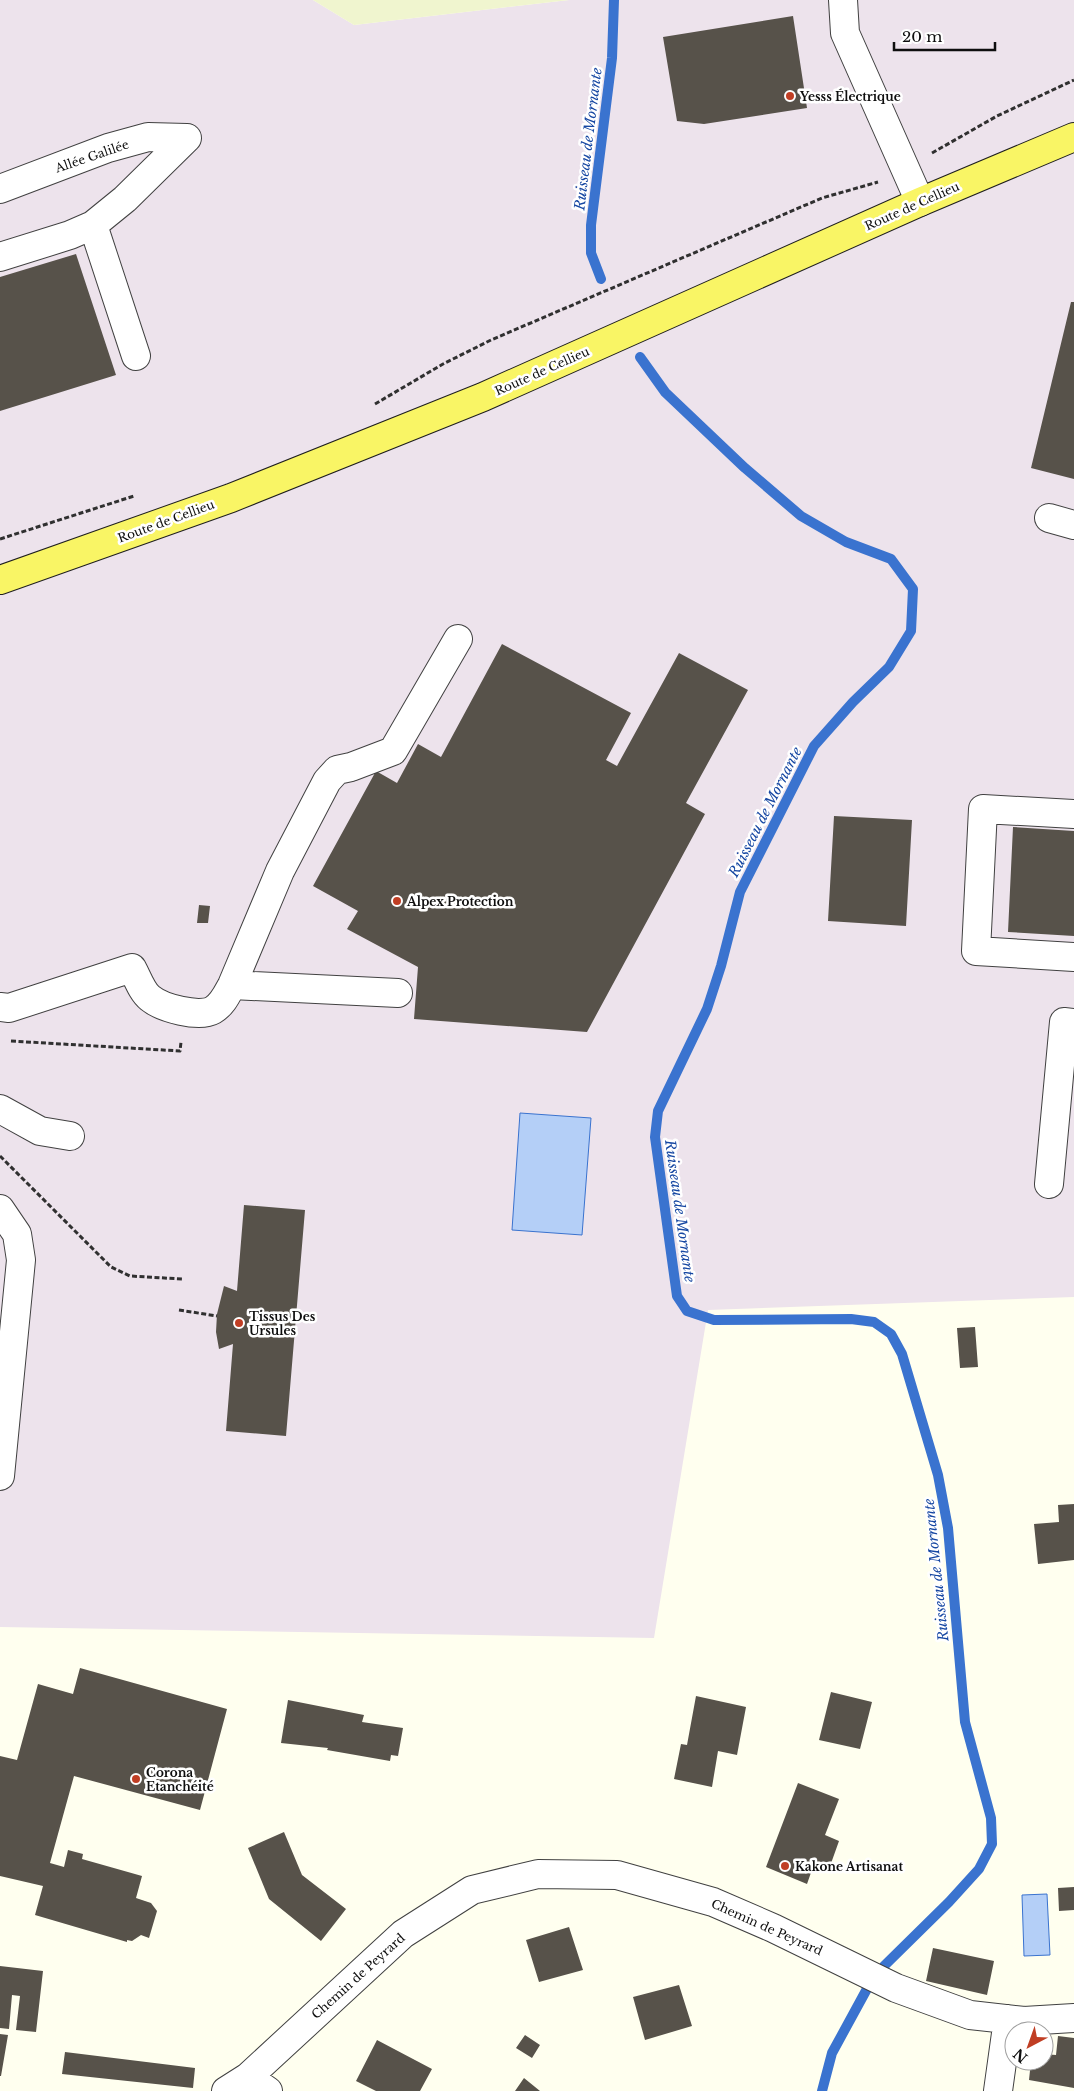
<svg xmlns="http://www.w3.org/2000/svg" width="1074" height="2091" font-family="'Libre Baskerville',serif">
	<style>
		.industrial { fill: #ede3ec }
		.farmland { fill: #f0f5cf }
		.water { fill: #b4cff7; stroke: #3a73cf }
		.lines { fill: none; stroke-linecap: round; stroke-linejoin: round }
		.stream { stroke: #3a73cf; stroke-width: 10 }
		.building { fill: #57524a }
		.minor-casing { stroke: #414141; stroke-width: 30 }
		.major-casing { stroke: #1f1f1f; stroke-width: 30 }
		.path { stroke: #303030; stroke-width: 3; stroke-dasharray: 5 2.5; stroke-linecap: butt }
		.minor { stroke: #fff; stroke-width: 28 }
		.major { stroke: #f9f565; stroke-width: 28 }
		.poi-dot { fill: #c03e24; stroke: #fff; stroke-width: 2 }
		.labels { text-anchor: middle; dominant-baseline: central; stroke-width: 5; stroke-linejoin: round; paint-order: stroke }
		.poi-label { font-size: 12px; font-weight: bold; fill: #0e0e0e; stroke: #fff; text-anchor: start }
		.street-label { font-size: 12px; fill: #0e0e0e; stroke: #fff }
		.water-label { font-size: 14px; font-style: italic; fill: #1647a2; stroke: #fff }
	</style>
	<rect width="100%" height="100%" fill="#ffffef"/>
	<path class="industrial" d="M 0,0 L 313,0 L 354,25 L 569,0 L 1074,0 L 1074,1297 L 708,1310 L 654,1638 L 0,1627 Z"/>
	<path class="farmland" d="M 313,0 L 569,0 L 354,25 Z"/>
	<path class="water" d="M 520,1113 L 591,1118 L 582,1235 L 512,1230 Z
		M 1047,1894 L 1050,1955 L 1024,1956 L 1022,1895 Z"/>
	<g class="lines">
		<path class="stream" d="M 601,279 L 591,253 L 591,225 L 612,58 L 614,0
			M 640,357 L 665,392 L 745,468 L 801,516 L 846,542 L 891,559 L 913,589 L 911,631 L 889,667 L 853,702 L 814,746 L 740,892 L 721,966 L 707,1009 L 658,1111 L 655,1137 L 677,1296 L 687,1311 L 714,1320 L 851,1319 L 874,1322 L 891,1334 L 902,1354 L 938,1475 L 948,1528 L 965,1722 L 991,1818 L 992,1844 L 979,1869 L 949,1902 L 884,1966
			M 822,2091 L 832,2053 L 868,1987"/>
	</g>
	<path class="building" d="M 793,16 L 807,108 L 704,124 L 677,121 L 663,37 Z
		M 76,254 L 116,375 L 0,411 L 0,277 Z
		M 1071,302 L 1074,302 L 1074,479 L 1031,468 Z
		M 502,644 L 631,713 L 606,760 L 617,766 L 679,653 L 748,690 L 686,803 L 705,814 L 587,1032 L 414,1019 L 418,967 L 347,929 L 358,911 L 313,886 L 376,771 L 397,783 L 418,744 L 441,757 Z
		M 834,816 L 912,820 L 906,926 L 828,921 Z
		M 1013,827 L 1074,831 L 1074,936 L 1008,932 Z
		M 199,905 L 210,906 L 208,923 L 197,923 Z
		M 244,1205 L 305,1210 L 286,1436 L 226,1431 L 233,1344 L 219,1349 L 216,1332 L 217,1314 L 224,1286 L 237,1291 Z
		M 975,1327 L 978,1367 L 960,1368 L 957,1328 Z
		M 1074,1504 L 1074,1560 L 1038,1564 L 1034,1524 L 1059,1522 L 1058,1505 Z
		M 80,1668 L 227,1709 L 200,1810 L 74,1776 L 50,1863 L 64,1867 L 68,1850 L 83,1854 L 82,1859 L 142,1876 L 136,1898 L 151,1903 L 157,1911 L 149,1938 L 141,1935 L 132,1941 L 127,1940 L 127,1942 L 35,1915 L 43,1886 L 0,1876 L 0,1756 L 17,1760 L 38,1684 L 73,1694 Z
		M 831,1692 L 872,1702 L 860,1749 L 819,1740 Z
		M 696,1696 L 746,1707 L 737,1755 L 718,1751 L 712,1787 L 674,1779 L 681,1744 L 687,1745 Z
		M 288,1700 L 364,1715 L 362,1722 L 403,1728 L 398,1756 L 391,1755 L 390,1761 L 327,1750 L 328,1748 L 281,1743 Z
		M 798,1783 L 839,1799 L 825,1835 L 839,1841 L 829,1869 L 814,1864 L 807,1884 L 766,1867 Z
		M 284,1832 L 302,1875 L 346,1909 L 321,1941 L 269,1899 L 248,1848 Z
		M 1074,1887 L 1074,1910 L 1059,1911 L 1058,1888 Z
		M 569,1927 L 583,1970 L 539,1982 L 526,1940 Z
		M 933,1948 L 994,1961 L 987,1995 L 926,1981 Z
		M 0,1966 L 43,1971 L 36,2032 L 16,2030 L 20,1996 L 12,1995 L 9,2029 L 0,2028 Z
		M 679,1985 L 692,2026 L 645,2040 L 633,1997 Z
		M 0,2034 L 8,2035 L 1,2076 L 0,2076 Z
		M 525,2035 L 540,2045 L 532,2058 L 516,2048 Z
		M 1058,2036 L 1074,2038 L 1074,2088 L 1029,2080 L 1031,2061 L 1044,2061 L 1044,2054 L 1056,2055 Z
		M 377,2040 L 432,2069 L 420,2091 L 376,2091 L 356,2081 Z
		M 65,2052 L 195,2068 L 193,2088 L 62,2074 Z
		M 524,2078 L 540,2091 L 515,2091 Z"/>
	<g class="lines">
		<defs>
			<path id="minor" d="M 843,0 L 845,33 L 920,202
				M 0,189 L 108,148 L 148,137 L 187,138
				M 93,225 L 136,356
				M 0,257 L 70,235 L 93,225 L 125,199 L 187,138
				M 1049,518 L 1074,525
				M 1074,814 L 983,809 L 976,951 L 1074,957
				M 232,985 L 398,993
				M 0,1007 L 9,1008 L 132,968 C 137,977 142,992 150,998 C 162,1008 199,1018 213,1010 C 223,1004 227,994 232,985 L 280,871 L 327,781 L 337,770 L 351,767 L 393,751 L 458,639
				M 0,1109 L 40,1131 L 70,1136
				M 1049,1184 L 1064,1022 L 1074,1023
				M 0,1209 L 17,1234 L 21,1260 L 0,1476
				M 248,2077 L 268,2091
				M 226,2091 L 248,2077 L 403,1934 L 472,1890 L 538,1874 L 617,1875 L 713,1902 L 773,1928 L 896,1988 L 970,2015 L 1024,2021 L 1074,2018
				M 998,2091 L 1008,2019"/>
			<path id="major" d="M 0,580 L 231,498 L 483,397 L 920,202 L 1074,137"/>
		</defs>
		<use href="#minor" class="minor-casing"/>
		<use href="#major" class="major-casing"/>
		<path class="path" d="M 932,153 L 997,116 L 1074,80
			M 375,404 L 443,364 L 491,340 L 822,198 L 878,182
			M 0,539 L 134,496
			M 11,1041 L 180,1051 L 181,1042
			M 0,1156 L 111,1267 L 130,1276 L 182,1279
			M 179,1310 L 217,1316"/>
		<use href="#minor" class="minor"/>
		<use href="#major" class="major"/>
	</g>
	<g class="poi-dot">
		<circle cx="790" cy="96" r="5"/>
		<circle cx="397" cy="901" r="5"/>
		<circle cx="239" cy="1323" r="5"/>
		<circle cx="136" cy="1779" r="5"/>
		<circle cx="785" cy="1866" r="5"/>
	</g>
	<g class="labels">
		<g class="poi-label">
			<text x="800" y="96">Yesss Électrique</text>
			<text x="407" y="901">Alpex Protection</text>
			<text x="249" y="1316">Tissus Des<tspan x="249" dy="14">Ursules</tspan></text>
			<text x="146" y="1772">Corona<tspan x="146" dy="14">Etanchéité</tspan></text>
			<text x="795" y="1866">Kakone Artisanat</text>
		</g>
		<g class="street-label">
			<text transform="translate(92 156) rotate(-19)">Allée Galilée</text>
			<text transform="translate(912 206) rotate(-24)">Route de Cellieu</text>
			<text transform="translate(542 371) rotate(-24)">Route de Cellieu</text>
			<text transform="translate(166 521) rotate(-20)">Route de Cellieu</text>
			<text transform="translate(767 1927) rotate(24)">Chemin de Peyrard</text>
			<text transform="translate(358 1976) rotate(-42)">Chemin de Peyrard</text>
		</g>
		<g class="water-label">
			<text transform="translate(588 139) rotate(-83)">Ruisseau de Mornante</text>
			<text transform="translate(765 812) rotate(-63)">Ruisseau de Mornante</text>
			<text transform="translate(680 1211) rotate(82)">Ruisseau de Mornante</text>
			<text transform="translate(936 1570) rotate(-96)">Ruisseau de Mornante</text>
		</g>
	</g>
	<g transform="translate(1029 2046) rotate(221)"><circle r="24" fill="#ffffff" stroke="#9f9f9f"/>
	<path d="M0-4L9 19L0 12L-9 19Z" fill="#c03e24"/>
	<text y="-8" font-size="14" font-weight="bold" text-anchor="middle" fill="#0e0e0e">N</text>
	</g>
	<path d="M894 42v8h101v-8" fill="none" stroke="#0e0e0e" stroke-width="2.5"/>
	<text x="902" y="42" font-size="15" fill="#0e0e0e" stroke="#ffffff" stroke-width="4" paint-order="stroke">20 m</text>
</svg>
